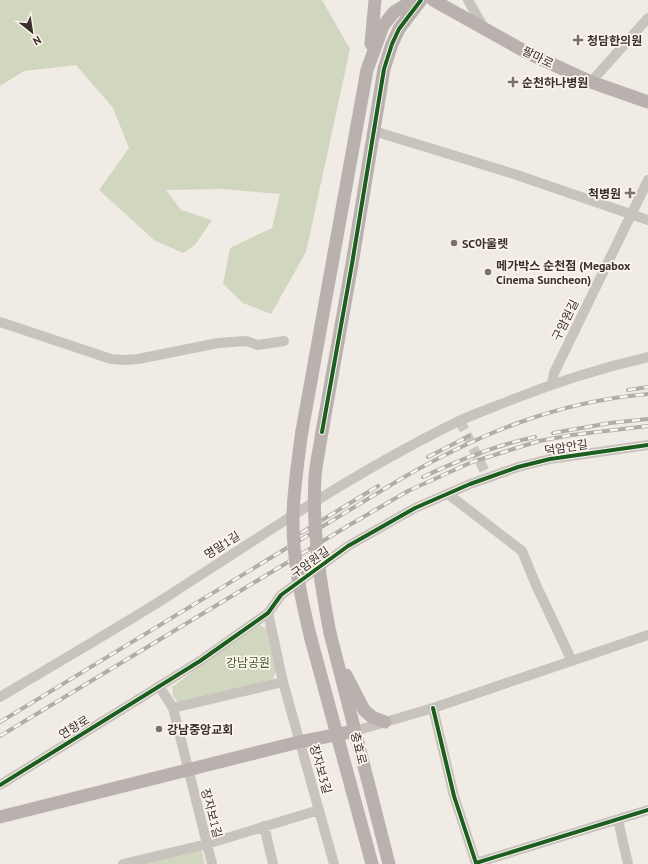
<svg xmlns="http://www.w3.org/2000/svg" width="648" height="864" font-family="'PT Sans','Noto Sans KR',sans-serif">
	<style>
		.green { fill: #d1d6bf }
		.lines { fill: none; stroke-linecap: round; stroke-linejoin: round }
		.minor-tunnel { stroke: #ccc6c0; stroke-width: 10; stroke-dasharray: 10 5; stroke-linecap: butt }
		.minor { stroke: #c9c3be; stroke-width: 10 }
		.major { stroke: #b8b1ad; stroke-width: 13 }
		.rail-casing { stroke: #b1aca8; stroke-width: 4 }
		.rail { stroke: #fbf5ee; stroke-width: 2.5; stroke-dasharray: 8; stroke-linecap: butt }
		.major-bridge { stroke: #b8b1ad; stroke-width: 13 }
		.cycleway-casing { stroke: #fbf5ee; stroke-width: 6 }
		.cycleway { stroke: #1b5e20; stroke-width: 4 }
		.poi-dot { fill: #7a716c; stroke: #fbf5ee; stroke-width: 1.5 }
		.labels { text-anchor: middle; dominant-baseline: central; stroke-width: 3.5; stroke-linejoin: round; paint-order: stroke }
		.poi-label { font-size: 12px; font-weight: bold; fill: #3b302b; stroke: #fbf5ee; text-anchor: start }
		.street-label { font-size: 12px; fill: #3b302b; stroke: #fbf5ee }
		.park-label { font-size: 12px; fill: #4a5a2e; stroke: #fbf5ee }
	</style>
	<rect width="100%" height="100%" fill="#f0ebe5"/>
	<path class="green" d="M 0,0 L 322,0 L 350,49 L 306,252 L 271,314 L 243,303 L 223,284 L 230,248 L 272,228 L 280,194 L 223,189 L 166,190 L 181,210 L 212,220 L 195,245 L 183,253 L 154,240 L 99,190 L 129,148 L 113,108 L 76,65 L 24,71 L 0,86 Z
		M 259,625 L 266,628 L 276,671 L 272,681 L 178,703 L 173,696 L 172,687 L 255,626 Z
		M 201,848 L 205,864 L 134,864 Z"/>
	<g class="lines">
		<path class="minor-tunnel" d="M 460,421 L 488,478"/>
		<path class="minor" d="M 468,0 L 484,28
			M 591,82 L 648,18
			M 374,131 L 514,174 L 648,220
			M 0,322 L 111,359 L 124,360 L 138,359 L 218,343 L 246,341 L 258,345 L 284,341
			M 552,384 L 554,373 L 648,180
			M 448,494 L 522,551 L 536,585 L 572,661
			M 268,613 L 283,682 L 334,864
			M 159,686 L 173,708
			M 0,697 C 55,664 111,632 165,598 C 261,536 356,471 459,421 C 476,413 494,407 511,400 C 556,382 600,368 648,357
			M 433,708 L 454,796 L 476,863 L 648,810
			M 355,731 L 433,708 L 648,635
			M 0,785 L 200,661 L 268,613 L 281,595 L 348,546 L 415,508 L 470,484 L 518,467 L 550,459 L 648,445
			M 618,820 L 628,864
			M 264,826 L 273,864
			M 123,864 L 207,844 L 319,810
			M 212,864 L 173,708 L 283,682"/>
		<path class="major" d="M 433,0 L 526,52 L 591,82 L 648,102
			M 371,44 L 375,0
			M 302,431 L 367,70 L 383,26 L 394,12 L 414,0
			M 322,432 L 352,264 L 384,69 L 392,44 L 399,29 L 421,0
			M 330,633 L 389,864
			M 311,639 L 372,864
			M 346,675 L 364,710 L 372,717 L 385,722
			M 0,817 L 299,742 L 355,731"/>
		<defs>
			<path id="rail" d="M 628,390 L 648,387
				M 553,433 L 610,423 L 648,419
				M 428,457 L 469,436
				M 423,477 C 459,460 496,445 535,437
				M 301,533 L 378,486
				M 0,722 L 399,480 C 479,434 555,402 648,394
				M 0,736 L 346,527 L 408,491 L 472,462 L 539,441 L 572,435 L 648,426"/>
		</defs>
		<use href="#rail" class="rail-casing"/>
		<use href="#rail" class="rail"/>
		<path class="major-bridge" d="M 302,431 C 298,459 294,487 293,514 C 292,557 301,598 311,639
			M 322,432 C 320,447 316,462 315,477 C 312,530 320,581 330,633"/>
		<defs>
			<path id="cycleway" d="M 322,432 L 352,264 L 384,69 L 392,44 L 399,29 L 421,0
				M 433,708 L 454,796 L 476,863 L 648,810
				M 0,785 L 200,661 L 268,613 L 281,595 L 348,546 L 415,508 L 470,484 L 518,467 L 550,459 L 648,445"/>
		</defs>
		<use href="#cycleway" class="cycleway-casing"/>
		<use href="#cycleway" class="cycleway"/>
	</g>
	<g class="poi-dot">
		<path d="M576 34h4v4h4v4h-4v4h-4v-4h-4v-4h4z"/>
		<path d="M511 76h4v4h4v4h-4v4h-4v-4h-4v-4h4z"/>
		<path d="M628 187h4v4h4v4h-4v4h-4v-4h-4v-4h4z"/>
		<circle cx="454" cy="243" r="4"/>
		<circle cx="488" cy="272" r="4"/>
		<circle cx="159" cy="729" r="4"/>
	</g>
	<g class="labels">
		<g class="poi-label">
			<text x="587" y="40">청담한의원</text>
			<text x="522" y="82">순천하나병원</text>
			<text x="621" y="193" text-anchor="end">척병원</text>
			<text x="462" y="243">SC아울렛</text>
			<text x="496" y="265">메가박스 순천점 (Megabox<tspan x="496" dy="14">Cinema Suncheon)</tspan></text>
			<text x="167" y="729">강남중앙교회</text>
		</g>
		<g class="street-label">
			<text transform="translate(538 57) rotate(26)">팔마로</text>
			<text transform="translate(565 320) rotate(-64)">구암원길</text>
			<text transform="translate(566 447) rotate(-9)">덕암안길</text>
			<text transform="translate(222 545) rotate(-33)">명말1길</text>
			<text transform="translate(310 562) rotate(-36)">구암원길</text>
			<text transform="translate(74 727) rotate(-32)">연향로</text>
			<text transform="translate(359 748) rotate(76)">충효로</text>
			<text transform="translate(321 769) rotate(74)">장자보3길</text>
			<text transform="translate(212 813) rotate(75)">장자보1길</text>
		</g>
		<g class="park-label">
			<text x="248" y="662">강남공원</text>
		</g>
	</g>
	<g transform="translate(32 32) rotate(150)" stroke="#fbf5ee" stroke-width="3" paint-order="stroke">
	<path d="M0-3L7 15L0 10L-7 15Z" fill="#3b302b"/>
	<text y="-6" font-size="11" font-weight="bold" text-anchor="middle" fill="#3b302b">N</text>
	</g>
</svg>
